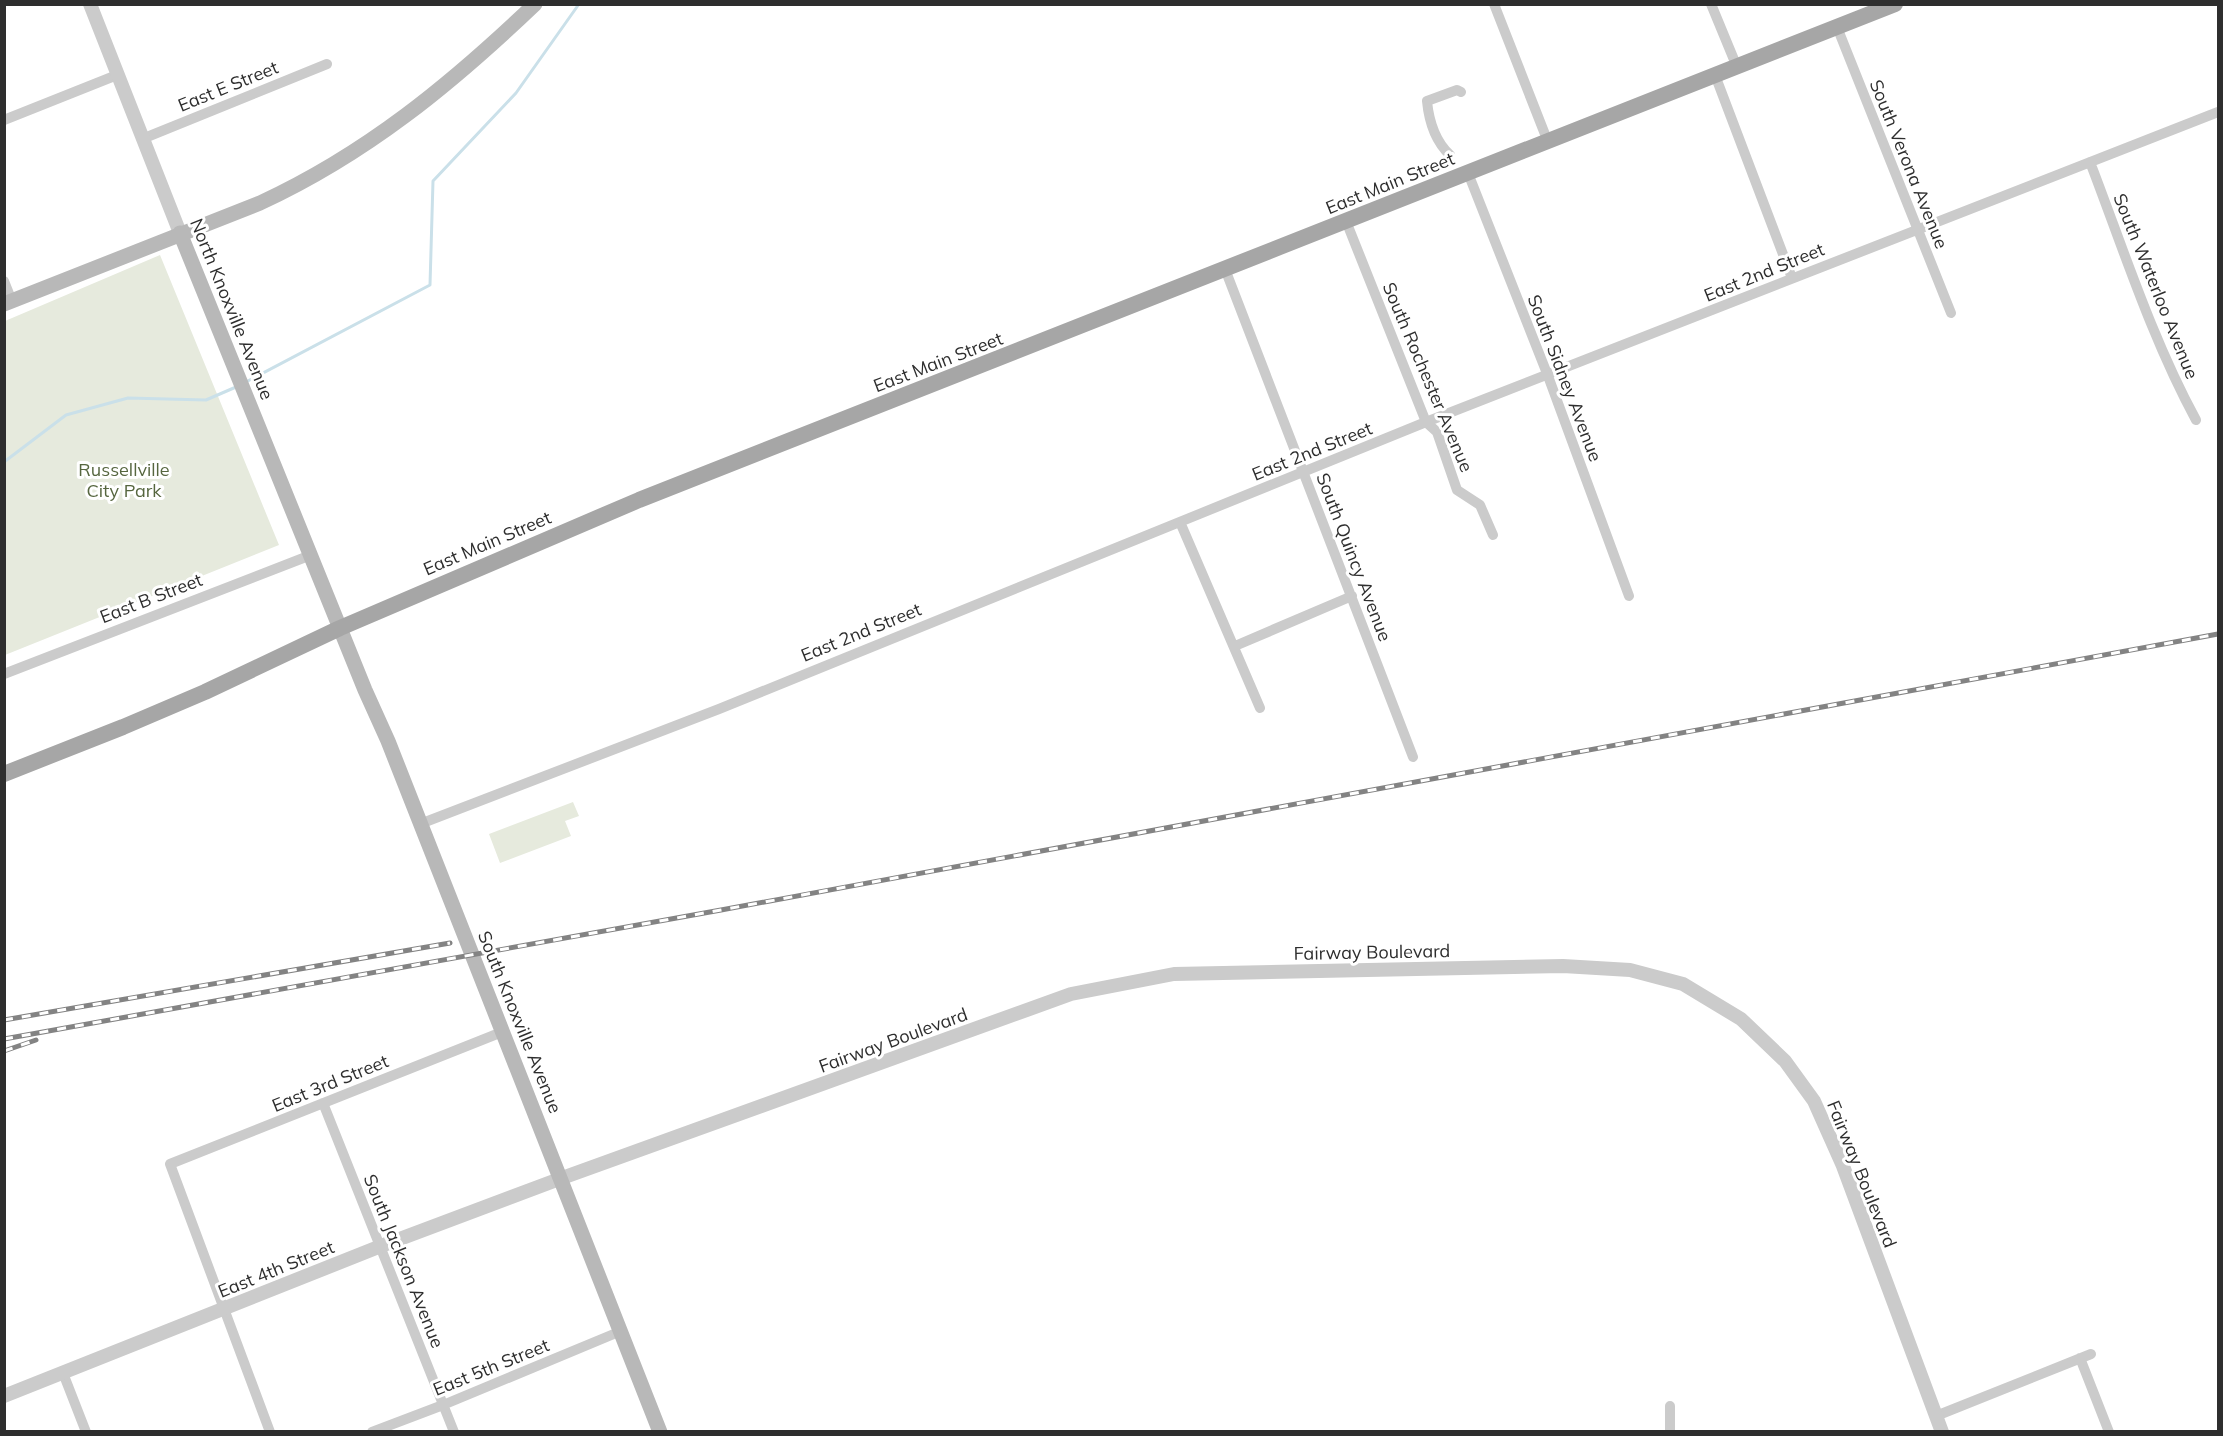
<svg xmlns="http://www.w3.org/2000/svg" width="2223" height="1436" font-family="Mulish,sans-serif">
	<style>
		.green { fill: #e6eadd }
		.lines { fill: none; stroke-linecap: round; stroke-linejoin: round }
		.stream { stroke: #cae0e9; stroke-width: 3 }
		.minor { stroke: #cbcbcb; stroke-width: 10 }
		.tertiary { stroke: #cbcbcb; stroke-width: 14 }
		.secondary { stroke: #b8b8b8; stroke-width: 15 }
		.primary { stroke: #a6a6a6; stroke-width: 16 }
		.rail-casing { stroke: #838383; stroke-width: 5 }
		.rail { stroke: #fff; stroke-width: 3; stroke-dasharray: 9; stroke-linecap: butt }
		.labels { text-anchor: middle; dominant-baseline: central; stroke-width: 6; stroke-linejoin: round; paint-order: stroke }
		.street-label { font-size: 18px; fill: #2e2e2e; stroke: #fff }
		.park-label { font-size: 18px; fill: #56663f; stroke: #fff }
	</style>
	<rect width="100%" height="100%" fill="#fff"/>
	<path class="green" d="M 160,255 L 279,545 L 5,655 L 5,321 Z
		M 573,802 L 579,816 L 565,821 L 571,836 L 500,863 L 489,834 Z"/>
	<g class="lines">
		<path class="stream" d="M 244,383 L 430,285 L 433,181 L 516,93 L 579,4
			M 4,462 L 66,415 L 128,398 L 206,400 L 236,387"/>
		<path class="minor" d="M 1494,4 L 1548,142
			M 1711,4 L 1737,67
			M 1837,27 L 1951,313
			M 1715,75 L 1792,278
			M 4,120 L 117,75
			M 142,139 L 327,64
			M 1450,155 C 1435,141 1429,122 1427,101 L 1457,90 L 1461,92
			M 2090,162 C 2123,248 2152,339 2196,420
			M 1468,173 L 1548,376 L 1629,596
			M 1346,221 L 1426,422 L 1437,432 L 1457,490 L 1480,505 L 1493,535
			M 1225,269 L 1413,757
			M 4,281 L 12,301
			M 1180,522 L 1260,708
			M 1235,646 L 1352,596
			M 4,674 L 311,555
			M 420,824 L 719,709 L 1426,422 L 2218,112
			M 323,1103 L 454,1432
			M 2080,1358 L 2109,1432
			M 63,1373 L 86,1432
			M 1936,1416 L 2091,1354
			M 270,1432 L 170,1164 L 502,1032
			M 372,1432 L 443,1405 L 621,1331
			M 1670,1432 L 1670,1406"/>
		<path class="tertiary" d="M 90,4 L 180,233
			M 4,1396 L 381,1246 L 562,1178 L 1071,994 L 1174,974 L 1563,966 L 1630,970 L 1683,984 L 1741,1019 L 1785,1061 L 1814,1101 L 1843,1166 L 1942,1432"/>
		<path class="secondary" d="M 180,233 L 365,690 L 388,741 L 660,1432
			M 4,304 L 260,203 C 366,154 450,85 535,4"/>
		<path class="primary" d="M 4,774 L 123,727 L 205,692 L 340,628 L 639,500 L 1895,4"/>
		<defs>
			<path id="rail" d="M 4,1020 L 450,943
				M 4,1039 L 721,910 L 2218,634
				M 4,1051 L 36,1040"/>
		</defs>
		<use href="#rail" class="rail-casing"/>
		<use href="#rail" class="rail"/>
	</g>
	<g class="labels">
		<g class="street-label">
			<text transform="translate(228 86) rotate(-22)">East E Street</text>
			<text transform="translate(1909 164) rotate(68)">South Verona Avenue</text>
			<text transform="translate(1390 183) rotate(-22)">East Main Street</text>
			<text transform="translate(1764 272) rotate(-22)">East 2nd Street</text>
			<text transform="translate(2156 286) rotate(68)">South Waterloo Avenue</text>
			<text transform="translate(232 309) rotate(68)">North Knoxville Avenue</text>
			<text transform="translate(938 362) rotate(-21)">East Main Street</text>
			<text transform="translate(1428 377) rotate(67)">South Rochester Avenue</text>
			<text transform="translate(1565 378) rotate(69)">South Sidney Avenue</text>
			<text transform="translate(1312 451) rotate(-22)">East 2nd Street</text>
			<text transform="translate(487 543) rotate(-23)">East Main Street</text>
			<text transform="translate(1354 557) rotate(69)">South Quincy Avenue</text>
			<text transform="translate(151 598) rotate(-21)">East B Street</text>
			<text transform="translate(861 632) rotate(-22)">East 2nd Street</text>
			<text transform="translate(1372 952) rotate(-1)">Fairway Boulevard</text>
			<text transform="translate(520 1022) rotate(68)">South Knoxville Avenue</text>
			<text transform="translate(893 1040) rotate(-20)">Fairway Boulevard</text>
			<text transform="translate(330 1083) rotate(-22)">East 3rd Street</text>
			<text transform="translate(1862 1174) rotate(68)">Fairway Boulevard</text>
			<text transform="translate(404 1261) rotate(68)">South Jackson Avenue</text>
			<text transform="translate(276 1269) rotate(-22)">East 4th Street</text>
			<text transform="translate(491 1367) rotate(-22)">East 5th Street</text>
		</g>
		<g class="park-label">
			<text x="124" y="469">Russellville<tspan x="124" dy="21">City Park</tspan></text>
		</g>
	</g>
	<rect width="2223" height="1436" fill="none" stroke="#2e2e2e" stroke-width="12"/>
</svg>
